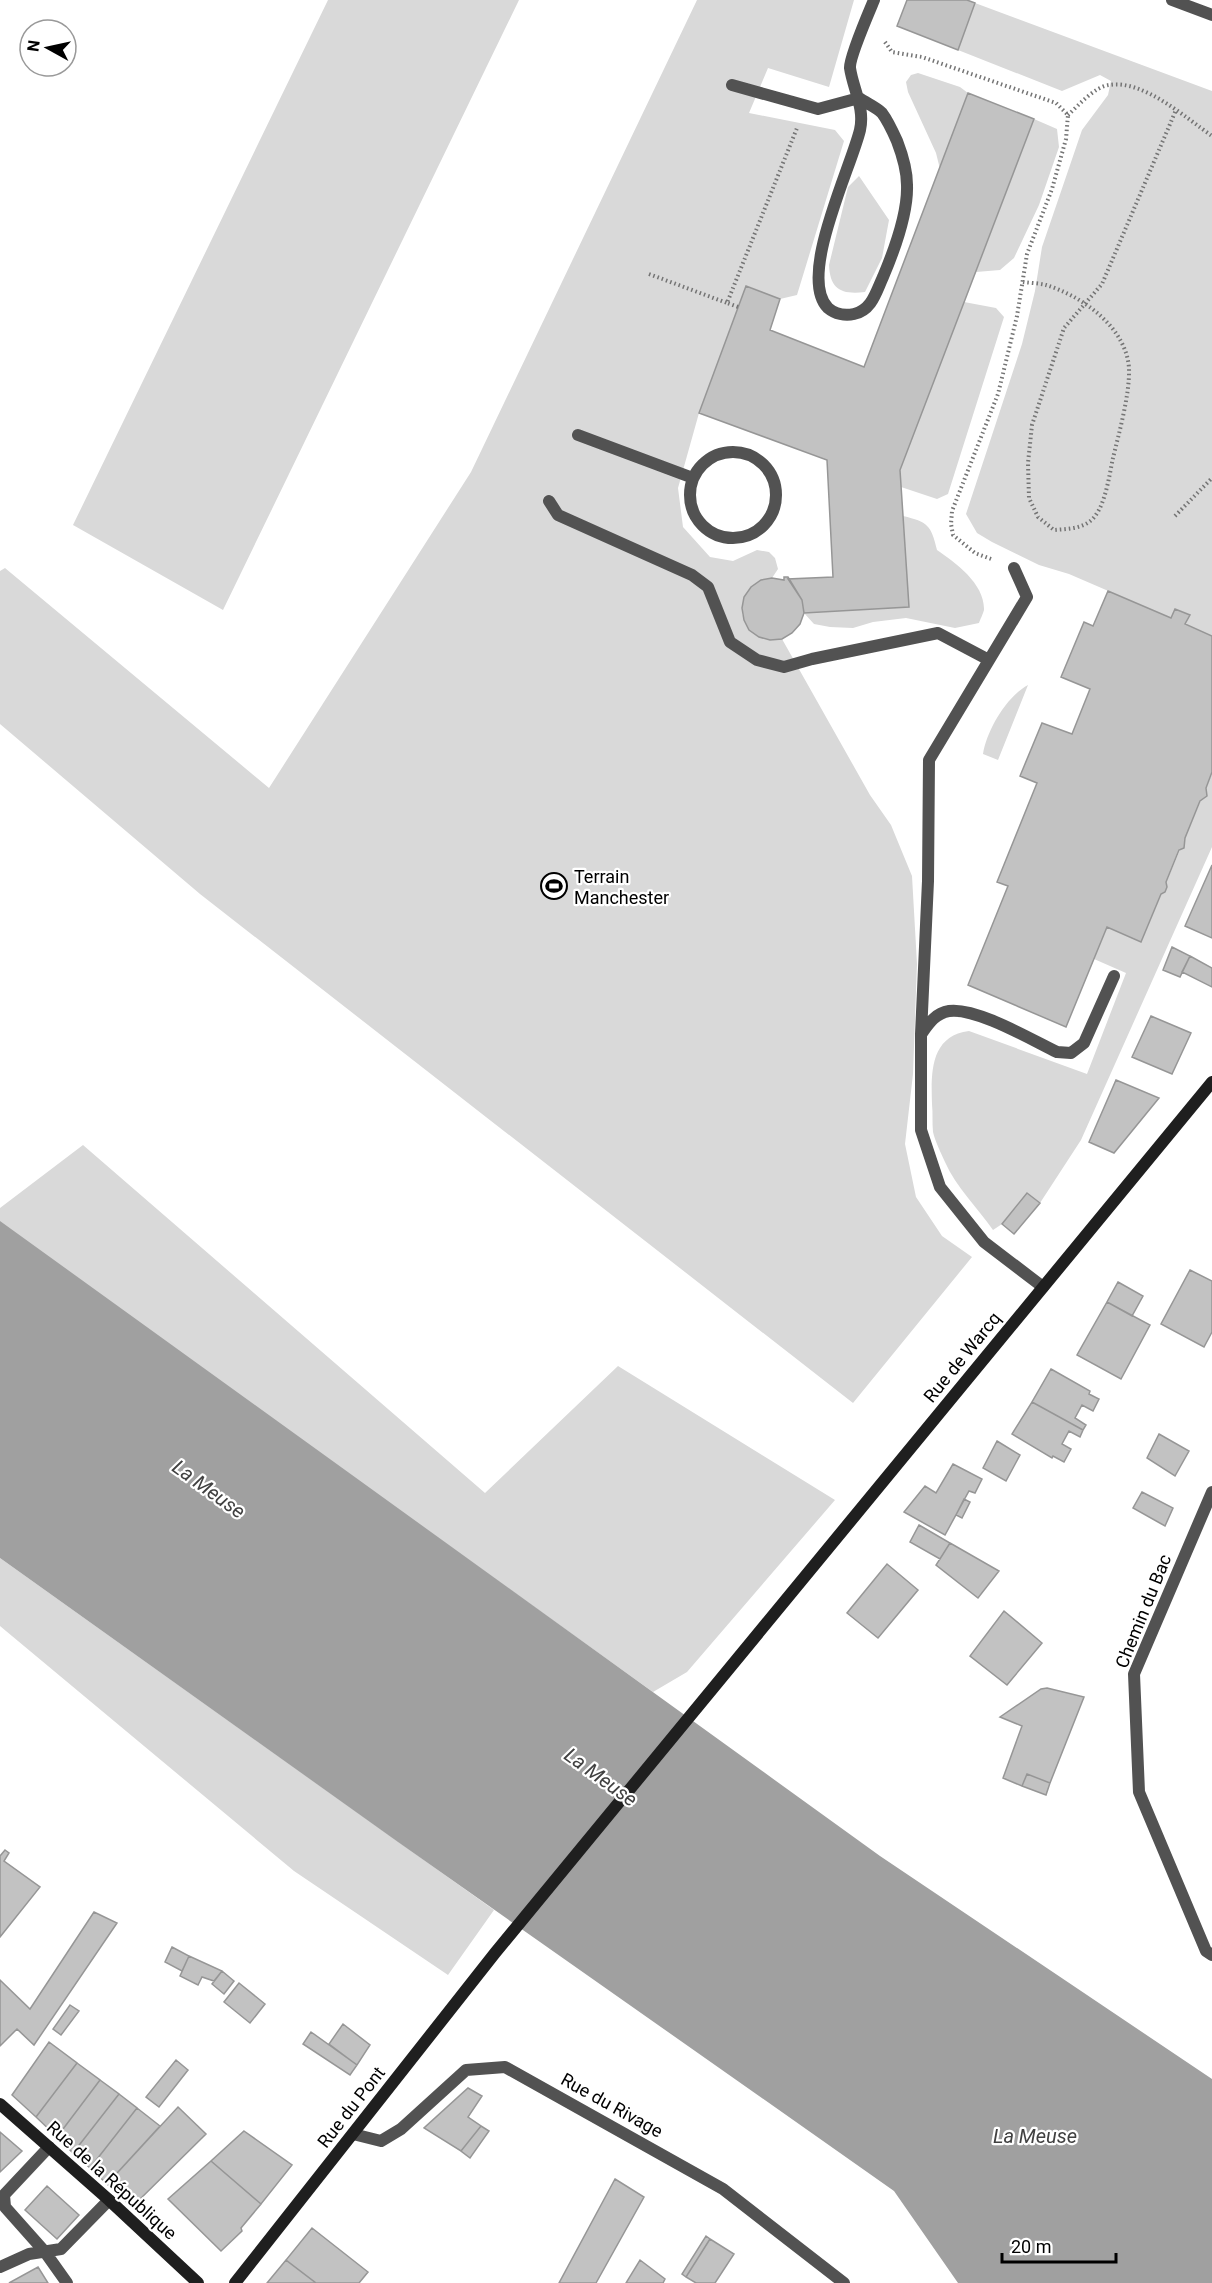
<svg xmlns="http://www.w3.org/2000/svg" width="1212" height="2283" font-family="Roboto,sans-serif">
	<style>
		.green { fill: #d9d9d9 }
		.water { fill: #a0a0a0 }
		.building { fill: #c2c2c2; stroke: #969696; stroke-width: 1.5 }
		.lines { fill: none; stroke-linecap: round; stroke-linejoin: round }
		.path { stroke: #747474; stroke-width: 4; stroke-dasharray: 1.5 3; stroke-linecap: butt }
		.service { stroke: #525252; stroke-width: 12 }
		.minor { stroke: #525252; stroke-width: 12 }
		.secondary { stroke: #1f1f1f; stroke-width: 12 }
		.labels { text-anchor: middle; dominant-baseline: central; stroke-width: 4.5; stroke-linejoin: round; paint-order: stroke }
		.poi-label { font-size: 18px; fill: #000; stroke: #fff; text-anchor: start }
		.street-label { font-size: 18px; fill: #000; stroke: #fff }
		.water-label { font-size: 20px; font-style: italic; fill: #414141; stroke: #fff }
	</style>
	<rect width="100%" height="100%" fill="#fff"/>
	<path class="green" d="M 328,0 L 519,0 L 223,610 L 73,525 Z
		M 697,0 L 854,0 L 829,87 L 768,68 L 749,113 L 835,130 L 844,141 L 797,295 L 780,299 L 747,286 L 699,413 L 678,488 L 683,527 L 710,557 L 733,561 L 757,550 L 769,552 L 775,558 L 778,569 L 772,578 C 726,588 736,644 782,639 L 870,795 L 891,825 L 912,876 L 917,964 L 913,1074 L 905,1144 L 916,1197 L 942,1236 L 972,1257 L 853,1403 L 200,894 L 0,724 L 0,571 L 5,568 L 269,788 L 471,472 Z
		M 975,3 L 1212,91 L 1212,636 L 1185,624 L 1189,614 L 1175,609 L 1171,618 L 1069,574 L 1039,565 L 992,542 L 977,533 L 966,514 L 1022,344 L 1035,291 L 1042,247 L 1082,130 L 1108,95 L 1111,81 L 1100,75 L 1062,91 L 958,50 Z
		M 918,73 L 960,87 L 968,93 L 940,169 L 936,153 L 908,92 L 906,82 L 911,75 Z
		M 1034,119 L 1057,129 L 1059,147 L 1039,205 L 1014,258 L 1000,270 L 976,272 Z
		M 859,176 L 889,220 L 882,258 L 865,292 C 841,295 830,289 829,265 L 848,187 Z
		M 964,302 L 996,308 L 1004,317 L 948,494 L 937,499 L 901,487 L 900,470 Z
		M 903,516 C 928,522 931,525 937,550 C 956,563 985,584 984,610 C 983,614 980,620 979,623 L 955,628 L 906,618 L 873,622 L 853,628 L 830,627 L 814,624 L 804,613 Z
		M 1028,685 L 998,760 L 983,754 C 987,730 1006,697 1028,685 Z
		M 1212,774 L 1212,847 L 1081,1140 L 1040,1203 L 1027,1194 L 1002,1224 L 993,1230 C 977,1207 956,1187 945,1162 C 941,1153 935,1141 933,1132 C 932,1123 933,1113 932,1104 C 931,1073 930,1036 969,1031 L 1087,1074 L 1126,973 L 1094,959 L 1107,927 L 1141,942 Z
		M 83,1145 L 485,1493 L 618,1366 L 835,1500 L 687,1672 L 653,1692 L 0,1224 L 0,1208 Z
		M 0,1558 L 494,1910 L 448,1975 L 294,1871 L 0,1626 Z"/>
	<path class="water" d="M 0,1221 L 880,1856 L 1212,2079 L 1212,2283 L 958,2283 L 894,2191 L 398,1842 L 0,1558 Z"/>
	<path class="building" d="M 907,0 L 967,0 L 975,3 L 958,50 L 897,26 Z
		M 968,93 L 1034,119 L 900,470 L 909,607 L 804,613 L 802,600 L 788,579 L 833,577 L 827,460 L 699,413 L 746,286 L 780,299 L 770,330 L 864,367 Z
		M 784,577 L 788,577 L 802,600 L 804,613 L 800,624 L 792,633 L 782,639 L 770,640 L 759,637 L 749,630 L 744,620 L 742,608 L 744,597 L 751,587 L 761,580 L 772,578 L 784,580 Z
		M 1108,591 L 1171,618 L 1175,609 L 1190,615 L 1185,624 L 1212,636 L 1212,772 L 1206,788 L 1207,796 L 1200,801 L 1185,838 L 1184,848 L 1179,850 L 1166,882 L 1167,887 L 1165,892 L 1161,894 L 1141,942 L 1107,927 L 1066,1027 L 968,985 L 1008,886 L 997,882 L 1037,783 L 1020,776 L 1042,723 L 1072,734 L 1090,689 L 1061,677 L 1084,622 L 1093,626 Z
		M 1212,865 L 1212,938 L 1185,926 Z
		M 1172,947 L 1190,956 L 1180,977 L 1163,970 Z
		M 1190,956 L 1212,968 L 1212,987 L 1182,972 Z
		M 1151,1016 L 1191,1033 L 1172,1074 L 1132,1057 Z
		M 1116,1080 L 1159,1098 L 1114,1153 L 1089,1142 Z
		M 1027,1193 L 1040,1203 L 1014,1234 L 1002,1224 Z
		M 1190,1270 L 1212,1281 L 1212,1332 L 1204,1347 L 1161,1324 Z
		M 1118,1282 L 1143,1296 L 1132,1316 L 1107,1302 Z
		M 1107,1302 L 1150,1325 L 1121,1379 L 1077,1355 Z
		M 1051,1369 L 1090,1391 L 1089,1394 L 1099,1399 L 1093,1411 L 1082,1405 L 1075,1418 L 1086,1425 L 1083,1430 L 1032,1402 Z
		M 1032,1402 L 1083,1430 L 1080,1437 L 1069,1431 L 1062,1444 L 1071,1449 L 1064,1462 L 1053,1456 L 1052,1458 L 1012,1434 Z
		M 1159,1434 L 1189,1451 L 1175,1476 L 1147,1458 Z
		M 997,1441 L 1020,1455 L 1006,1481 L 983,1468 Z
		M 953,1464 L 982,1479 L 975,1493 L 969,1491 L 945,1535 L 904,1512 L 925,1486 L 936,1493 Z
		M 1142,1492 L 1173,1508 L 1165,1526 L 1133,1508 Z
		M 964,1499 L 970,1502 L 962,1518 L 956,1515 Z
		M 919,1525 L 950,1543 L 940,1559 L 910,1542 Z
		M 950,1543 L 999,1571 L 978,1598 L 936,1565 Z
		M 887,1564 L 918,1590 L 878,1638 L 847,1613 Z
		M 1004,1611 L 1042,1643 L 1007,1685 L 970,1656 Z
		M 1047,1688 L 1084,1697 L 1050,1783 L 1027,1774 L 1022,1786 L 1003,1778 L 1022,1726 L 1000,1717 L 1041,1689 Z
		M 1027,1774 L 1050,1783 L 1046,1795 L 1022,1786 Z
		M 5,1850 L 9,1853 L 4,1861 L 40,1887 L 0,1937 L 0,1856 Z
		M 94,1912 L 117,1923 L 34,2045 L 17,2029 L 0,2046 L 0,1980 L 30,2009 Z
		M 172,1947 L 189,1956 L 182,1971 L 165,1962 Z
		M 189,1956 L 222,1971 L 214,1981 L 202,1977 L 198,1985 L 180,1976 Z
		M 222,1971 L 234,1981 L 224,1994 L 212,1984 Z
		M 239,1983 L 265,2004 L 250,2023 L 224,2002 Z
		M 70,2005 L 79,2011 L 61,2035 L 53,2029 Z
		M 343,2024 L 370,2045 L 357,2065 L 329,2044 Z
		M 311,2032 L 357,2065 L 350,2075 L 303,2044 Z
		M 49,2042 L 77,2063 L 36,2117 L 12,2095 Z
		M 176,2060 L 188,2070 L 159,2107 L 146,2097 Z
		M 77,2063 L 100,2080 L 57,2137 L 36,2117 Z
		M 100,2080 L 119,2094 L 73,2153 L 57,2137 Z
		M 468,2088 L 482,2096 L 468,2117 L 481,2126 L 461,2151 L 424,2128 Z
		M 119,2094 L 137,2108 L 90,2168 L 73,2153 Z
		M 178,2107 L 206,2134 L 132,2207 L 107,2184 Z
		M 137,2108 L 160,2126 L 107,2184 L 90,2168 Z
		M 481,2126 L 489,2131 L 470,2158 L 461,2151 Z
		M 244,2131 L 292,2165 L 261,2204 L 211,2161 Z
		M 0,2132 L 22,2151 L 0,2172 Z
		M 211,2161 L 261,2204 L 241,2228 L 242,2231 L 221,2251 L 168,2199 Z
		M 615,2179 L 644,2197 L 596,2283 L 559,2283 Z
		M 47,2186 L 79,2215 L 57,2239 L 25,2210 Z
		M 312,2228 L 368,2272 L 359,2283 L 316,2283 L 286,2260 Z
		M 706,2236 L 710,2239 L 686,2277 L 682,2274 Z
		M 710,2239 L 734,2254 L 715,2283 L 696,2283 L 686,2277 Z
		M 286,2260 L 316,2283 L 267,2283 Z
		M 640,2260 L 665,2279 L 663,2283 L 626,2283 Z
		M 38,2267 L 48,2283 L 9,2283 Z"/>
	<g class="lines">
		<path class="path" d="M 885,42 L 892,52 L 922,57 L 1056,103 L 1068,115 L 1066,139 L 1052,189 L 1027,254 L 1017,316 L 998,394 L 952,511 L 951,524 L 953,535 L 975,553 L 991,559
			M 1068,115 C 1079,105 1094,87 1109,85 C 1143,79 1186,118 1212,136
			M 649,274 L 727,303
			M 1023,282 C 1030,283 1039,283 1046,285 C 1082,296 1126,327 1129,368 C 1130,394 1119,433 1113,458 C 1109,476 1105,511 1089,522 C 1079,529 1066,529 1054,530 L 1038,517 L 1029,498 L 1028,463 L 1032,425 L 1064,328 L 1102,284 L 1176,110
			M 738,307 L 727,303 L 797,128
			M 1175,516 L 1212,478"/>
		<path class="service" d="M 732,85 L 818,109 L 859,98 C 866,103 876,107 882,113 C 888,121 893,132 897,141 C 902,154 907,171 907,185 C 908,213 894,251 883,277 C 876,292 872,310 854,314 C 845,316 835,314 828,308 C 797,277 851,168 860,130 C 865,108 853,89 850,68 C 849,58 869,12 874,0
			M 578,435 L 693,478
			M690 495a43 43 0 1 1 86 0a43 43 0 1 1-86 0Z
			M 549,501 L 558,515 L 692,575 L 708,587 L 730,642 L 757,660 L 784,667 L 812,659 L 938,633 L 989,660
			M 1014,568 L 1027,597 L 929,760 L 928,881 L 921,1034 L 921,1130 L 940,1187 L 984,1242 L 1043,1287
			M 922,1033 C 929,1023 936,1013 949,1011 C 976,1007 1032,1040 1057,1052 L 1071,1053 L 1084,1043 L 1114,976"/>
		<path class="minor" d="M 1172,0 L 1212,15
			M 1212,1492 L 1134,1674 L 1139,1792 L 1206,1951 L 1212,1955
			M 353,2134 L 381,2141 L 401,2129 L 466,2070 L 505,2067 L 723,2189 L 844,2283
			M 49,2147 L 4,2195 L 5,2207 L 45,2252 L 67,2283
			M 0,2267 L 29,2254 L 61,2249 L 109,2200"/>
		<path class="secondary" d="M 0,2104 L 109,2200 L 198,2283
			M 235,2283 L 495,1953 L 1212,1082"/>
	</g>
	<defs>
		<symbol id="stadium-ring" viewBox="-11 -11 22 22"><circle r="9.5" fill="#fff" stroke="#000" stroke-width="1.5"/><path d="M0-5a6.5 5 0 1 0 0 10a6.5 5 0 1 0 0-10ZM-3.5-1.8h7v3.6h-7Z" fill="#000"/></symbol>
	</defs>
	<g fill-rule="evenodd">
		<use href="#stadium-ring" x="539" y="871" width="30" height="30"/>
	</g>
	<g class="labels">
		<g class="poi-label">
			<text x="574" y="876">Terrain<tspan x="574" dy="21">Manchester</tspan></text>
		</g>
		<g class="street-label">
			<text transform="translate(962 1357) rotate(-51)">Rue de Warcq</text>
			<text transform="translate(1143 1611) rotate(-68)">Chemin du Bac</text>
			<text transform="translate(612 2105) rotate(29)">Rue du Rivage</text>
			<text transform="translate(351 2107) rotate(-52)">Rue du Pont</text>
			<text transform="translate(112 2180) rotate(42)">Rue de la République</text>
		</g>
		<g class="water-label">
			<text transform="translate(209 1489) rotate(36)">La Meuse</text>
			<text transform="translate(601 1777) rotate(36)">La Meuse</text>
			<text x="1035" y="2136">La Meuse</text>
		</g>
	</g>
	<g transform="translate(48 48) rotate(278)"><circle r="28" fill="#ffffff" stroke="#999999" stroke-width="1.5"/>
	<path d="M0-4.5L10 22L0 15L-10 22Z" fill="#000000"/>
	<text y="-9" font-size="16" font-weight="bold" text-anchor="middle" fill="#000000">N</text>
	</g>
	<path d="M1002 2253v9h114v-9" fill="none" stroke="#000000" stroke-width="3"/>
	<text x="1011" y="2253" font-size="18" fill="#000000" stroke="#ffffff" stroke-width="4.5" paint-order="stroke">20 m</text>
</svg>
